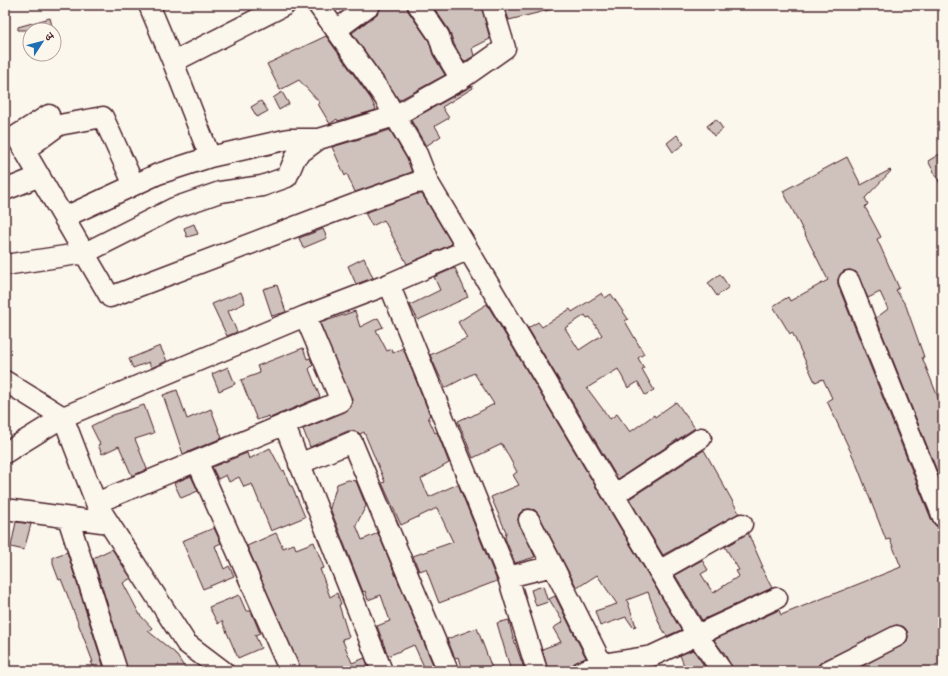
<svg xmlns="http://www.w3.org/2000/svg" width="948" height="676" font-family="Dekko,'Playpen Sans Deva',sans-serif">
	<style>
		.building { fill: #cfc2bc; stroke: #4a1f2b; fill-rule: evenodd }
		.lines { fill: none; stroke-linecap: round; stroke-linejoin: round }
		.minor-casing { stroke: #4a1f2b; stroke-width: 23 }
		.minor { stroke: #fbf7ec; stroke-width: 20 }
	</style>
	<rect width="100%" height="100%" fill="#fbf7ec"/>
	<filter id="ink" filterUnits="userSpaceOnUse"><feTurbulence type="fractalNoise" baseFrequency=".025" numOctaves="2"/><feDisplacementMap in="SourceGraphic" scale="8" xChannelSelector="R" yChannelSelector="G"/><feConvolveMatrix kernelMatrix="1 2 1 2 8 2 1 2 1" color-interpolation-filters="sRGB"/></filter>
	<g filter="url(#ink)">
		<path class="building" d="M 381,5 L 407,5 L 408,11 L 429,41 L 433,55 L 445,75 L 399,100 L 352,33 L 377,14 Z
			M 432,5 L 481,5 L 490,39 L 472,48 L 474,56 L 464,62 L 454,44 L 449,30 Z
			M 504,5 L 553,5 L 553,9 L 509,20 Z
			M 50,18 L 53,30 L 18,30 L 18,27 Z
			M 326,36 L 371,99 L 376,110 L 338,121 L 337,119 L 330,124 L 318,104 L 320,103 L 299,80 L 280,90 L 267,64 Z
			M 472,86 L 473,88 L 442,107 L 449,118 L 435,126 L 441,136 L 426,146 L 411,120 Z
			M 282,92 L 289,104 L 279,110 L 273,98 Z
			M 261,101 L 268,111 L 257,117 L 251,107 Z
			M 716,119 L 723,129 L 714,136 L 707,126 Z
			M 390,130 L 407,159 L 412,172 L 355,192 L 347,174 L 345,176 L 332,147 Z
			M 677,135 L 684,144 L 673,152 L 667,143 Z
			M 943,152 L 943,189 L 928,161 Z
			M 847,157 L 861,185 L 890,170 L 891,171 L 865,198 L 868,204 L 865,207 L 881,237 L 877,239 L 899,288 L 896,290 L 906,306 L 924,357 L 922,357 L 943,410 L 943,486 L 876,318 L 888,309 L 880,292 L 868,298 L 856,272 L 850,270 L 844,271 L 838,279 L 838,285 L 932,521 L 936,526 L 943,528 L 943,671 L 853,671 L 906,643 L 908,637 L 907,631 L 904,627 L 897,625 L 823,661 L 818,665 L 817,671 L 733,671 L 724,652 L 723,652 L 714,640 L 779,610 L 781,615 L 901,567 L 890,539 L 886,540 L 856,463 L 827,401 L 832,398 L 823,379 L 815,382 L 792,332 L 790,334 L 773,306 L 788,297 L 790,301 L 828,280 L 783,191 Z
			M 417,194 L 422,194 L 452,244 L 407,264 L 384,220 L 372,226 L 365,213 Z
			M 194,224 L 198,234 L 187,237 L 184,228 Z
			M 323,229 L 327,238 L 303,248 L 299,238 Z
			M 364,258 L 373,278 L 356,284 L 348,266 Z
			M 455,268 L 468,297 L 418,320 L 410,305 L 440,290 L 434,277 Z
			M 720,274 L 729,287 L 717,296 L 708,283 Z
			M 277,285 L 286,312 L 272,316 L 263,289 Z
			M 241,292 L 245,303 L 228,311 L 237,332 L 227,336 L 212,304 Z
			M 602,293 L 605,298 L 611,294 L 628,319 L 625,321 L 644,354 L 638,358 L 644,368 L 642,369 L 654,390 L 645,395 L 638,382 L 628,388 L 618,369 L 587,388 L 610,419 L 617,414 L 630,432 L 654,415 L 655,417 L 676,402 L 695,428 L 618,479 L 528,328 L 538,322 L 542,327 L 570,309 L 572,312 ZM 585,315 L 587,318 L 590,317 L 602,335 L 579,350 L 565,328 Z
			M 487,304 L 681,630 L 667,636 L 660,625 L 648,592 L 627,600 L 636,626 L 633,627 L 626,617 L 600,626 L 595,611 L 617,604 L 597,575 L 577,588 L 539,515 L 535,510 L 529,509 L 523,510 L 519,514 L 518,520 L 535,557 L 515,563 L 505,538 L 506,532 L 491,497 L 519,485 L 513,475 L 517,472 L 502,444 L 473,458 L 458,421 L 469,416 L 470,417 L 494,404 L 474,373 L 445,388 L 430,355 L 467,338 L 458,322 Z
			M 355,311 L 360,327 L 378,318 L 383,327 L 376,330 L 387,351 L 392,349 L 393,353 L 403,348 L 430,415 L 428,417 L 435,433 L 437,432 L 449,463 L 421,479 L 429,497 L 458,484 L 497,581 L 439,603 L 426,569 L 419,571 L 413,556 L 453,542 L 437,508 L 401,525 L 382,483 L 385,482 L 364,432 L 360,434 L 354,431 L 348,431 L 310,447 L 303,429 L 345,412 L 351,407 L 352,402 L 320,323 Z
			M 160,346 L 167,361 L 151,368 L 149,362 L 133,368 L 129,359 Z
			M 303,348 L 307,359 L 310,358 L 313,365 L 309,369 L 320,397 L 270,418 L 269,416 L 257,420 L 241,380 L 260,373 L 257,366 Z
			M 228,367 L 235,384 L 219,391 L 212,374 Z
			M 177,390 L 187,419 L 211,409 L 222,438 L 183,454 L 163,395 Z
			M 144,405 L 154,433 L 135,439 L 147,469 L 132,476 L 119,446 L 102,454 L 98,445 L 100,444 L 91,426 L 113,415 Z
			M 270,448 L 282,471 L 284,470 L 290,486 L 292,486 L 305,517 L 271,531 L 252,484 L 244,487 L 239,477 L 229,482 L 226,475 L 218,479 L 212,467 L 247,453 L 249,459 Z
			M 704,450 L 739,513 L 663,555 L 629,499 Z
			M 191,476 L 198,491 L 181,498 L 174,483 Z
			M 348,480 L 356,481 L 366,506 L 356,525 L 362,540 L 378,533 L 434,667 L 426,671 L 414,645 L 388,656 L 377,626 L 390,621 L 381,595 L 368,600 L 365,591 L 363,592 L 330,508 L 337,484 Z
			M 16,522 L 31,524 L 24,550 L 11,547 Z
			M 214,528 L 221,543 L 215,546 L 224,569 L 229,566 L 234,576 L 203,589 L 182,541 Z
			M 276,533 L 283,548 L 294,544 L 296,549 L 314,542 L 324,568 L 320,569 L 330,597 L 337,593 L 341,604 L 339,605 L 349,637 L 342,639 L 352,663 L 365,658 L 370,671 L 333,671 L 332,667 L 322,671 L 301,671 L 247,546 Z
			M 748,533 L 763,567 L 761,567 L 772,588 L 702,620 L 675,575 L 702,560 L 708,570 L 701,574 L 713,593 L 739,576 L 736,571 L 739,570 L 725,547 Z
			M 112,549 L 131,578 L 123,583 L 140,615 L 153,629 L 148,631 L 175,653 L 187,671 L 128,671 L 93,558 Z
			M 67,552 L 105,671 L 96,671 L 91,662 L 93,662 L 67,594 L 61,579 L 59,580 L 53,564 L 53,557 Z
			M 543,586 L 548,602 L 536,606 L 531,590 Z
			M 239,595 L 246,611 L 251,611 L 260,633 L 255,635 L 261,648 L 238,658 L 222,621 L 218,624 L 209,607 Z
			M 555,596 L 586,658 L 574,663 L 571,668 L 572,671 L 548,671 L 542,649 L 561,642 L 553,628 L 563,622 L 549,599 Z
			M 509,620 L 512,634 L 525,671 L 511,671 L 497,623 Z
			M 477,628 L 493,671 L 462,671 L 458,657 L 455,658 L 447,639 Z
			M 693,650 L 708,671 L 686,671 L 680,655 Z"/>
		<g class="lines">
			<defs>
				<path id="minor" d="M 149,5 L 173,62 L 285,5
					M 318,5 L 384,97 L 417,154 L 428,182 L 697,635 L 722,671
					M 418,5 L 439,36 L 443,49 L 461,79
					M 336,30 L 370,5
					M 173,62 L 210,157
					M 49,115 L 16,136 L 110,297 L 355,204 L 415,183 L 428,182
					M 25,150 L 59,125 L 103,117 L 134,185
					M 5,190 L 40,176
					M 65,217 L 158,174 L 210,157 L 289,139 L 319,139
					M 5,265 L 85,253 L 174,208 L 220,192 L 262,186 L 287,177 L 296,156 L 319,139 L 395,116 L 461,79 L 505,48 L 492,5
					M 849,281 L 943,517
					M 389,284 L 508,577 L 537,671
					M 5,381 L 63,417 L 5,453
					M 284,424 L 382,671
					M 197,461 L 290,671
					M 299,464 L 352,442 L 448,671
					M 614,495 L 701,438
					M 96,503 L 341,401 L 305,316
					M 5,509 L 109,523
					M 68,518 L 117,671
					M 529,520 L 553,566 L 602,664
					M 659,571 L 742,524
					M 508,577 L 553,566
					M 223,671 L 186,643 L 96,503 L 63,417 L 305,316 L 389,284 L 467,250
					M 583,671 L 602,664 L 652,656 L 777,598
					M 828,671 L 897,636"/>
			</defs>
			<use href="#minor" class="minor-casing"/>
			<use href="#minor" class="minor"/>
		</g>
	</g>
	<rect width="948" height="676" fill="none" stroke="#fbf7ec" stroke-width="20"/>
	<rect x="10" y="10" width="928" height="656" fill="none" stroke="#4a1f2b" stroke-width="1.5" filter="url(#ink)"/>
	<g transform="translate(42 42) rotate(54)"><circle r="19" fill="#fbf7ec" stroke="#b4a19f"/>
	<path d="M0-3L7 15L0 10L-7 15Z" fill="#1f6fb2"/>
	<text y="-6" font-size="11" font-weight="bold" text-anchor="middle" fill="#4a1f2b">उ</text>
	</g>
</svg>
